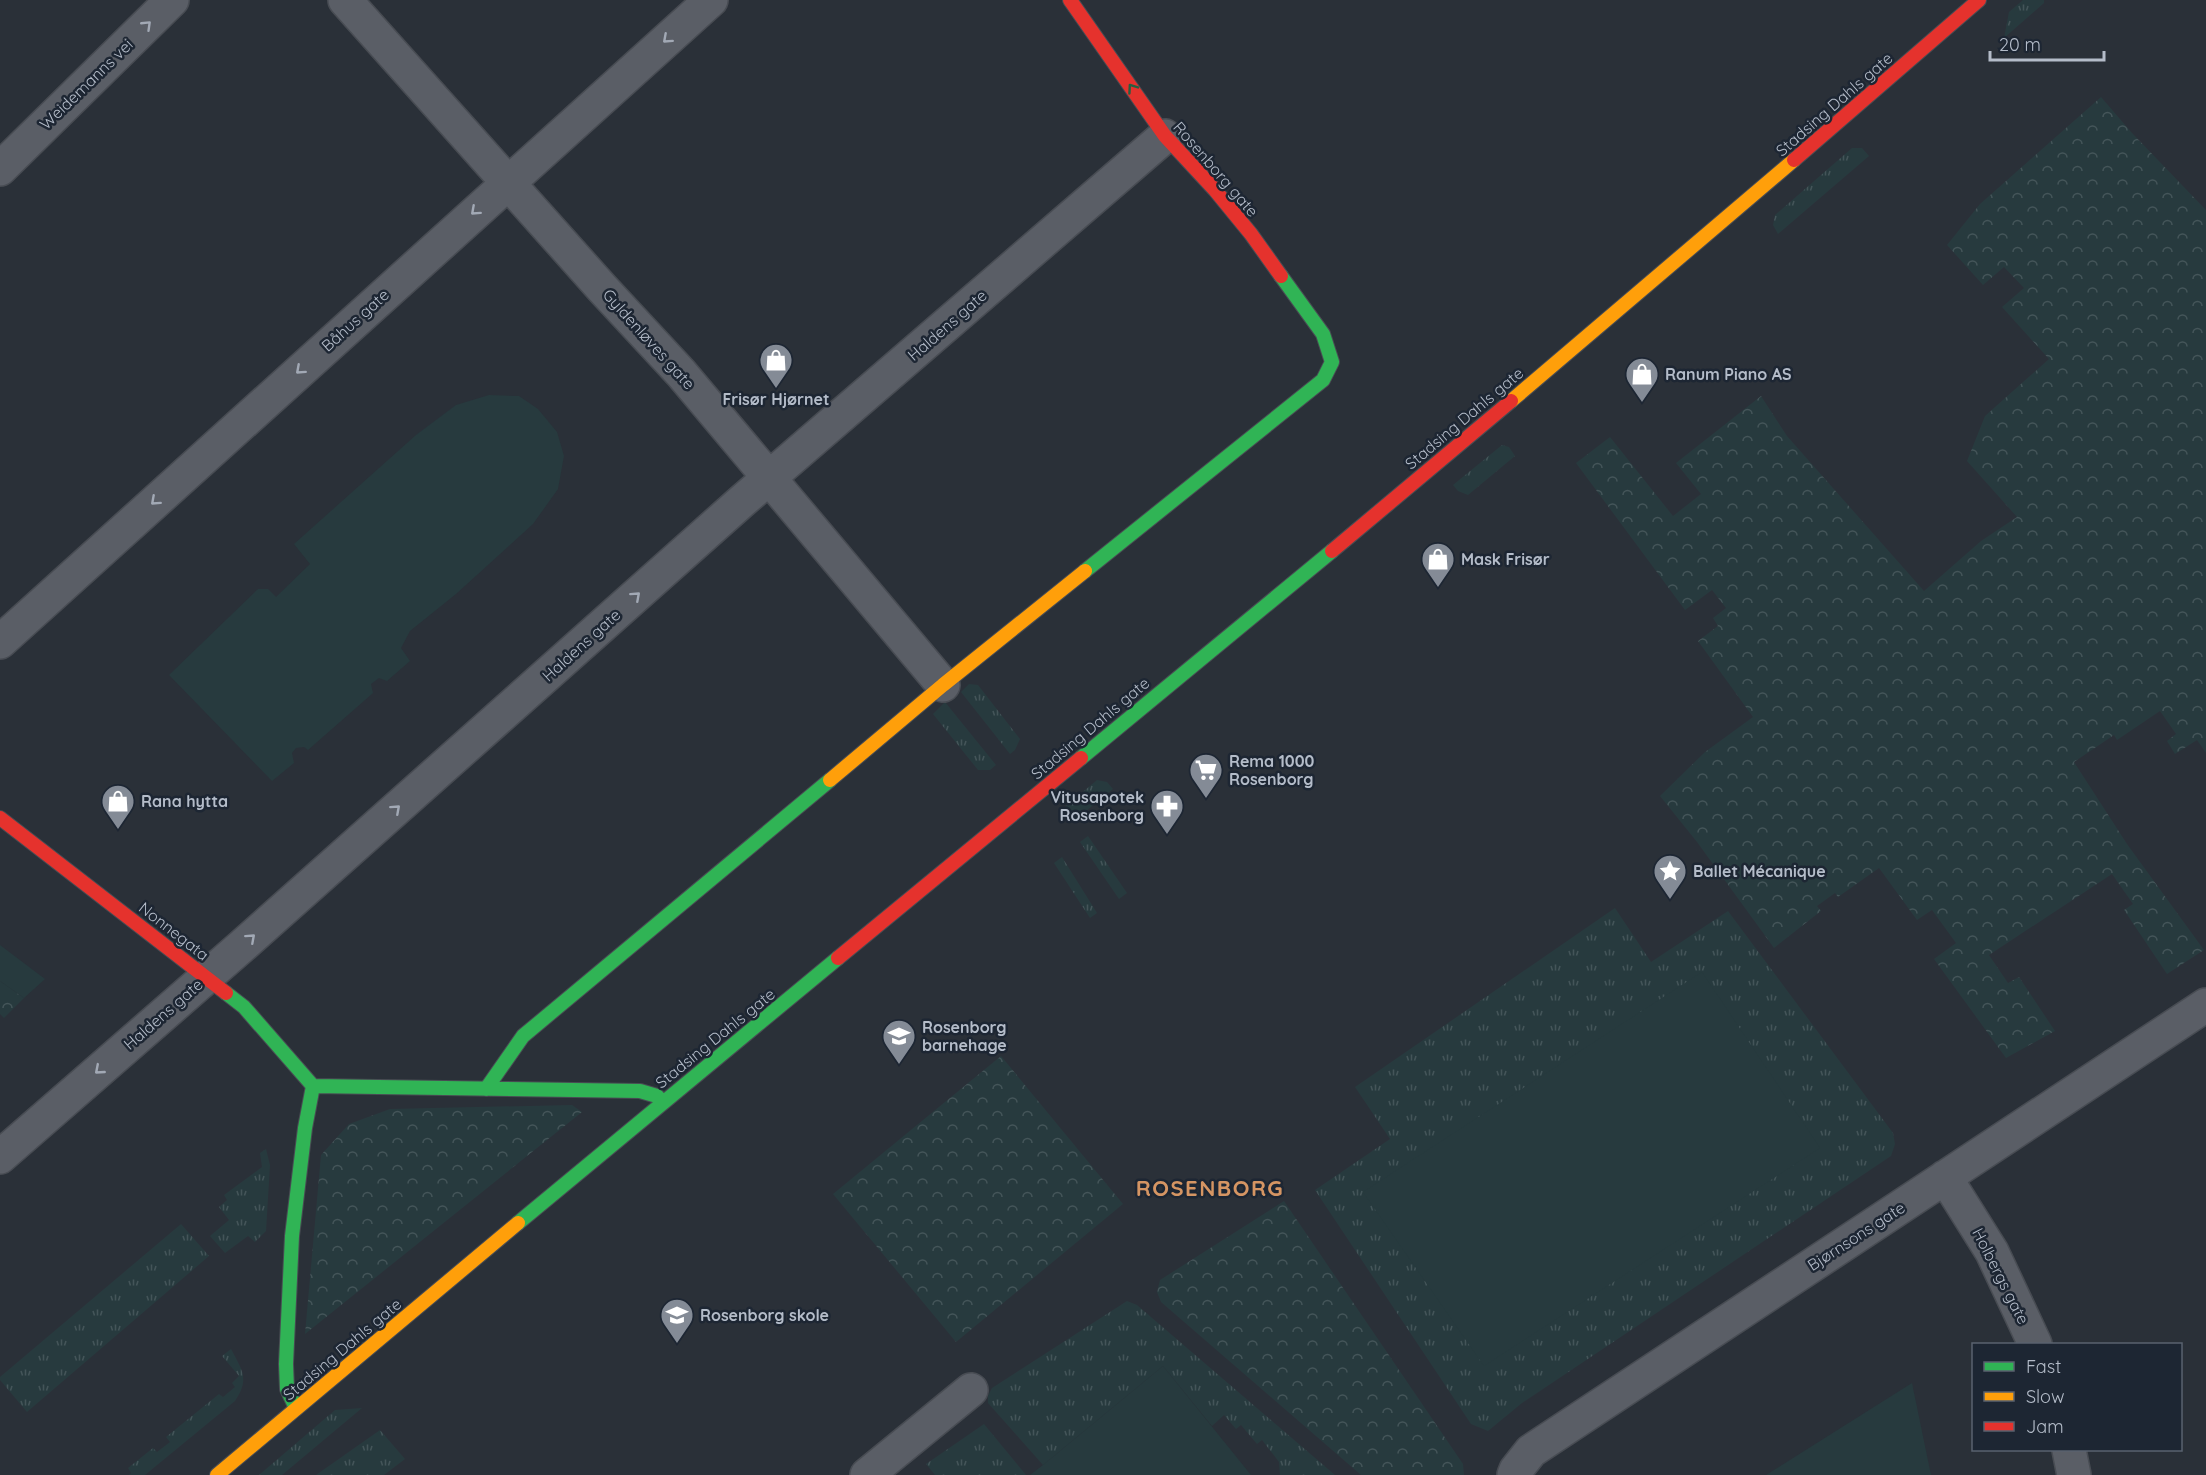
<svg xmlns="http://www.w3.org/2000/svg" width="2206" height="1475" font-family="Quicksand,sans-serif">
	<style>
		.grass { fill: url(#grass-tufts) }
		.park { fill: url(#park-crowns) }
		.garden { fill: #273a3e }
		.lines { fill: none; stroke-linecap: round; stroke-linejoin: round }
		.street-casing { stroke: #484c53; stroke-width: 36 }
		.fast-casing { stroke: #484c53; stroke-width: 16 }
		.slow-casing { stroke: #484c53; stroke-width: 16 }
		.jam-casing { stroke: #484c53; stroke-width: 16 }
		.street { stroke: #5a5e66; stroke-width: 33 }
		.fast { stroke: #30b455; stroke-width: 14 }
		.slow { stroke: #ff9f0a; stroke-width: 14 }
		.jam { stroke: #e5322d; stroke-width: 14 }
		.oneway { stroke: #a2a9b5 }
		.oneway2 { stroke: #255f41 }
		.labels { text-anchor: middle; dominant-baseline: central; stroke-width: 5; stroke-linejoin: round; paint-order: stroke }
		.street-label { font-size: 16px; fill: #b4bcc9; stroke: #1d2633 }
		.poi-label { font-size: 16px; font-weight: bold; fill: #b4bcc9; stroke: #1d2633; text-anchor: start }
		.district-label { font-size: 22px; font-weight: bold; letter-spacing: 1.5px; fill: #d59563; stroke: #1d2633 }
	</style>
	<defs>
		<pattern id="grass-tufts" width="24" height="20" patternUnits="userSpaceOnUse" patternTransform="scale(1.5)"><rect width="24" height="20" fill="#273a3e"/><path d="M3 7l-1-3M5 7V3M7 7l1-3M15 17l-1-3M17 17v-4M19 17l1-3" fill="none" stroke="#445559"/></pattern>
		<pattern id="park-crowns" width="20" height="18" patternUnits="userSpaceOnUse" patternTransform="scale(1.5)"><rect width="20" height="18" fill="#273a3e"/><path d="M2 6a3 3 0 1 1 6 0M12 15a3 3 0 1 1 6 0" fill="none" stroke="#445559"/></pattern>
	</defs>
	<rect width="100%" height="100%" fill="#2a3038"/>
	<path class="grass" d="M 2023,0 L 2044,0 L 2044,3 L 2004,38 L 2009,12 Z
		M 1852,148 L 1862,148 L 1869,156 L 1778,234 L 1773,225 L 1775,215 Z
		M 1502,445 L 1509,447 L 1515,456 L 1468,495 L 1458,491 L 1453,485 Z
		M 969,684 L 978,685 L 1020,739 L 1015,750 L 1010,754 L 961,692 Z
		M 945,702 L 996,765 L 990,770 L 978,770 L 933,714 Z
		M 1097,780 L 1107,782 L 1113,789 L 1075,820 L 1063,817 L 1059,812 Z
		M 1088,836 L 1127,893 L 1119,899 L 1080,842 Z
		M 1062,857 L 1097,913 L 1090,918 L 1054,863 Z
		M 1615,908 L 1651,962 L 1728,911 L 1893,1133 L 1895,1144 L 1891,1156 L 1522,1403 L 1488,1431 L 1471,1424 L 1315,1190 L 1390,1139 L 1355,1087 Z
		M 266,1149 L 270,1165 L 266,1231 L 255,1242 L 248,1236 L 225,1253 L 210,1236 L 229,1220 L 219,1207 L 227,1200 L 224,1195 L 262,1167 L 260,1153 Z
		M 181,1224 L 209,1256 L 27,1412 L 0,1380 L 0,1377 Z
		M 1127,1301 L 1137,1305 L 1335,1475 L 1280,1475 L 1279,1462 L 1262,1440 L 1257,1444 L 1241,1425 L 1236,1429 L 1224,1415 L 1212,1426 L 1163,1366 L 1043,1465 L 988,1403 L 988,1396 L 992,1388 Z
		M 231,1349 C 242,1370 250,1379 235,1401 L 145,1475 L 129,1475 L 131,1473 L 128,1468 L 153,1448 L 157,1452 L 170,1442 L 166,1437 L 219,1394 L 223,1397 L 235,1387 L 232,1383 L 239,1376 L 222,1356 Z
		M 362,1408 L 282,1475 L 259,1475 L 335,1410 Z
		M 984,1424 L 1026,1475 L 935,1475 L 926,1464 Z
		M 380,1430 L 405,1459 L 384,1475 L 316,1475 Z"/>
	<path class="park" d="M 2101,97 L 2132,133 L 2206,210 L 2206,753 L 2197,740 L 2175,754 L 2167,741 L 2176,734 L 2160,711 L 2117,740 L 2114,735 L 2074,762 L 2127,844 L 2204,950 L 2167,974 L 2124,910 L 2133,904 L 2112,874 L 1989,955 L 2008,983 L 2019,977 L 2055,1031 L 2006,1058 L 1934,959 L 1956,943 L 1932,910 L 1917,920 L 1879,868 L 1838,897 L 1835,893 L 1817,906 L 1821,911 L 1774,948 L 1697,842 L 1660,796 L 1705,752 L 1753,717 L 1698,641 L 1718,626 L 1713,618 L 1726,608 L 1712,590 L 1685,610 L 1576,463 L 1610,437 L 1673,516 L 1701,494 L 1676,463 L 1761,396 L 1787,436 L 1924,591 L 1981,541 L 2017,517 L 1967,461 L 1985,416 L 2049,359 L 2002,307 L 2024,288 L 2004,267 L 1983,285 L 1947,245 L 1980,204 Z
		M 0,981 L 24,998 L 4,1018 L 0,1014 Z
		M 1001,1056 L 1123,1204 L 956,1342 L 833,1194 Z
		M 572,1105 L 582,1112 L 305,1334 L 321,1155 L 349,1124 L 390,1109 Z
		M 1284,1201 L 1463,1464 L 1464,1475 L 1361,1475 L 1161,1302 L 1157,1292 L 1160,1280 Z"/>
	<path class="garden" d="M 489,395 L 519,396 L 538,409 L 557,432 L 564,456 L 558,489 L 533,524 L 456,594 L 410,631 L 401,648 L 410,661 L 387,681 L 379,678 L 371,684 L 373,693 L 308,750 L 304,747 L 296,748 L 292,753 L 294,763 L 272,781 L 169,675 L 258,589 L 268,589 L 276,597 L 310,564 L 294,544 L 416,435 L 456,405 Z
		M 0,945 L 45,979 L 24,998 L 0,981 Z
		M 1702,972 L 1820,1148 L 1484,1366 L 1363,1192 Z
		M 1163,1366 L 1251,1475 L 1030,1475 L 1043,1465 Z
		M 1912,1383 L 1931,1475 L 1766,1475 Z"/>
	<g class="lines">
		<defs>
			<path id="street" d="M 345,0 L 602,288 L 681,373 L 943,685
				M 0,169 L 172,0
				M 0,642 L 711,0
				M 0,1157 L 242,946 L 741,502 L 1165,136
				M 1945,1177 L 1992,1252 L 2035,1344
				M 2069,1450 L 2074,1475
				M 867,1475 L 971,1390
				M 1514,1475 L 1516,1470 L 1531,1451 L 2206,1005"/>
			<path id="fast" d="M 1085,571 L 1323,380 L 1332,362 L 1323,334 L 1281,276
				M 1081,758 L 1332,551
				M 226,993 L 244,1007 L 313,1086 L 640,1091 L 657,1096 L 663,1103
				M 486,1089 L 523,1036 L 830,780
				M 518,1223 L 838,958
				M 296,1408 L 287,1389 L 286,1364 L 292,1236 L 305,1128 L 313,1086"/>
			<path id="slow" d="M 1511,401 L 1794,160
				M 830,780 L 943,685 L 1085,571
				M 217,1475 L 518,1223"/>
			<path id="jam" d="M 1070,0 L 1165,136 L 1215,190 L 1251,234 L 1281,276
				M 1794,160 L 1979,0
				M 1332,551 L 1511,401
				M 0,818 L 226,993
				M 838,958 L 1081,758"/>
		</defs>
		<use href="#street" class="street-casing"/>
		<use href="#fast" class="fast-casing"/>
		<use href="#slow" class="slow-casing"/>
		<use href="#jam" class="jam-casing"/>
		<use href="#street" class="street"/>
		<use href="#fast" class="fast"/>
		<use href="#slow" class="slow"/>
		<use href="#jam" class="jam"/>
	</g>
	<defs><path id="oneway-chevron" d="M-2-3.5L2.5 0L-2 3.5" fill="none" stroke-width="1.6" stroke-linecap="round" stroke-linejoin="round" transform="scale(1.5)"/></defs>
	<g class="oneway">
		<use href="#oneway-chevron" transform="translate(147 25) rotate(-44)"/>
		<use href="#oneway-chevron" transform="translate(667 39) rotate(138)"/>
		<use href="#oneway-chevron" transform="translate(475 211) rotate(138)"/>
		<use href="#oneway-chevron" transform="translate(300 370) rotate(138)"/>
		<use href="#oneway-chevron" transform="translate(155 501) rotate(138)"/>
		<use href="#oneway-chevron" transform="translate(636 596) rotate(-42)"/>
		<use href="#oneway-chevron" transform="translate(396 809) rotate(-42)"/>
		<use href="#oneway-chevron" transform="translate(251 938) rotate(-42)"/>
		<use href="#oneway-chevron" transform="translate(99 1070) rotate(139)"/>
	</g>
	<use class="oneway2" href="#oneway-chevron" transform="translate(1132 88) rotate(-125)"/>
	<defs>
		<symbol id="shop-pin" viewBox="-11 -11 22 30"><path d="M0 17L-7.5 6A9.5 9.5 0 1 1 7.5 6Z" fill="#848b96" stroke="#1d2633"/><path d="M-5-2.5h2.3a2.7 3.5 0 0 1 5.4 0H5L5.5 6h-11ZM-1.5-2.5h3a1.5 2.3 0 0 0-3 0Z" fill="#fff"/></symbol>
		<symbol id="supermarket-pin" viewBox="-11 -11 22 30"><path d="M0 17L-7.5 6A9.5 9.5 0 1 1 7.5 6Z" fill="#848b96" stroke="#1d2633"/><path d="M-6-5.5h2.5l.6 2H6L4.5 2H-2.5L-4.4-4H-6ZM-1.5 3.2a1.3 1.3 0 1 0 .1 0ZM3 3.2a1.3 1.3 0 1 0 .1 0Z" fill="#fff"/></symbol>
		<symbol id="pharmacy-pin" viewBox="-11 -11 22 30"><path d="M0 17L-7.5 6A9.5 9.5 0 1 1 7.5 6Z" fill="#848b96" stroke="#1d2633"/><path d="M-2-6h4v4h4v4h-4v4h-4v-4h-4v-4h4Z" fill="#fff"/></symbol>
		<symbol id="sight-pin" viewBox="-11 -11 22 30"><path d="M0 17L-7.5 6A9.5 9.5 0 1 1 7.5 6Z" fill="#848b96" stroke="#1d2633"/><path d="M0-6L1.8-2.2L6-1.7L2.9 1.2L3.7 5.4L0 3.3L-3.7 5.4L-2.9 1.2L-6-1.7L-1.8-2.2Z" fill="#fff"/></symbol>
		<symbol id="school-pin" viewBox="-11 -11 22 30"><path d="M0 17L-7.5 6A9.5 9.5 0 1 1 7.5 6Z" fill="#848b96" stroke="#1d2633"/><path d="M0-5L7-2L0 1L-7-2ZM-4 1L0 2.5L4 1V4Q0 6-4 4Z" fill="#fff"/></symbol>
	</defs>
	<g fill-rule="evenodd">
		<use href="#shop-pin" x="757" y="341" width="38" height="52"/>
		<use href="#shop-pin" x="1623" y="355" width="38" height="52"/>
		<use href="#shop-pin" x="1419" y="540" width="38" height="52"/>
		<use href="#supermarket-pin" x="1187" y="751" width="38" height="52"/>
		<use href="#shop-pin" x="99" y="782" width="38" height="52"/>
		<use href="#pharmacy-pin" x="1148" y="787" width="38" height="52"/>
		<use href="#sight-pin" x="1651" y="852" width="38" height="52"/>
		<use href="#school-pin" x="880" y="1017" width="38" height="52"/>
		<use href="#school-pin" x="658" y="1296" width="38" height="52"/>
	</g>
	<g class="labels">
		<g class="street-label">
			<text transform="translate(86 84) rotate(-44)">Weidemanns vei</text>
			<text transform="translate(1834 104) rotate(-41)">Stadsing Dahls gate</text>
			<text transform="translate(1216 169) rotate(49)">Rosenborg gate</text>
			<text transform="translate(355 320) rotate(-42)">Båhus gate</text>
			<text transform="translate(947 325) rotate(-41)">Haldens gate</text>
			<text transform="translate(649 339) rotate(48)">Gyldenløves gate</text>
			<text transform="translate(1464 418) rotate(-40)">Stadsing Dahls gate</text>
			<text transform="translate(581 645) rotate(-42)">Haldens gate</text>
			<text transform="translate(1090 728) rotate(-40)">Stadsing Dahls gate</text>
			<text transform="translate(174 931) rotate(38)">Nonnegata</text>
			<text transform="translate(163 1014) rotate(-41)">Haldens gate</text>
			<text transform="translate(715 1038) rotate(-39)">Stadsing Dahls gate</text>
			<text transform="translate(1856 1236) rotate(-33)">Bjørnsons gate</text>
			<text transform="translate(2001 1276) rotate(63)">Holbergs gate</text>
			<text transform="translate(342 1349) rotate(-40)">Stadsing Dahls gate</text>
		</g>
		<g class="poi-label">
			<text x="1665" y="374">Ranum Piano AS</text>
			<text x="776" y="399" text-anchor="middle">Frisør Hjørnet</text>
			<text x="1461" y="559">Mask Frisør</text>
			<text x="1229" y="761">Rema 1000<tspan x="1229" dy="18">Rosenborg</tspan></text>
			<text x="1144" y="797" text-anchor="end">Vitusapotek<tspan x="1144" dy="18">Rosenborg</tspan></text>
			<text x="141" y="801">Rana hytta</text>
			<text x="1693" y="871">Ballet Mécanique</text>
			<text x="922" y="1027">Rosenborg<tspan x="922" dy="18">barnehage</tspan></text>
			<text x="700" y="1315">Rosenborg skole</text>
		</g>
		<g class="district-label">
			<text x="1210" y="1188">ROSENBORG</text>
		</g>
	</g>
	<rect x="1972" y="1343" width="210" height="108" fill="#1d2633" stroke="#59626f" stroke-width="1.5"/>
	<rect x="1984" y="1362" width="30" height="9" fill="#30b455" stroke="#59626f" stroke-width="1.5"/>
	<text x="2026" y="1373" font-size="18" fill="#b4bcc9">Fast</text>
	<rect x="1984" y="1392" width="30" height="9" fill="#ff9f0a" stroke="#59626f" stroke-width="1.5"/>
	<text x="2026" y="1403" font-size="18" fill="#b4bcc9">Slow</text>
	<rect x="1984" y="1422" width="30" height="9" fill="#e5322d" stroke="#59626f" stroke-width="1.5"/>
	<text x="2026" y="1433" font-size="18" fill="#b4bcc9">Jam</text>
	<path d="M1990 51v9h114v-9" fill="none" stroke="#b4bcc9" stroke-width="3"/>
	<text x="1999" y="51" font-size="18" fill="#b4bcc9" stroke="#1d2633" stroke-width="4.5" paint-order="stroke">20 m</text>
</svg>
